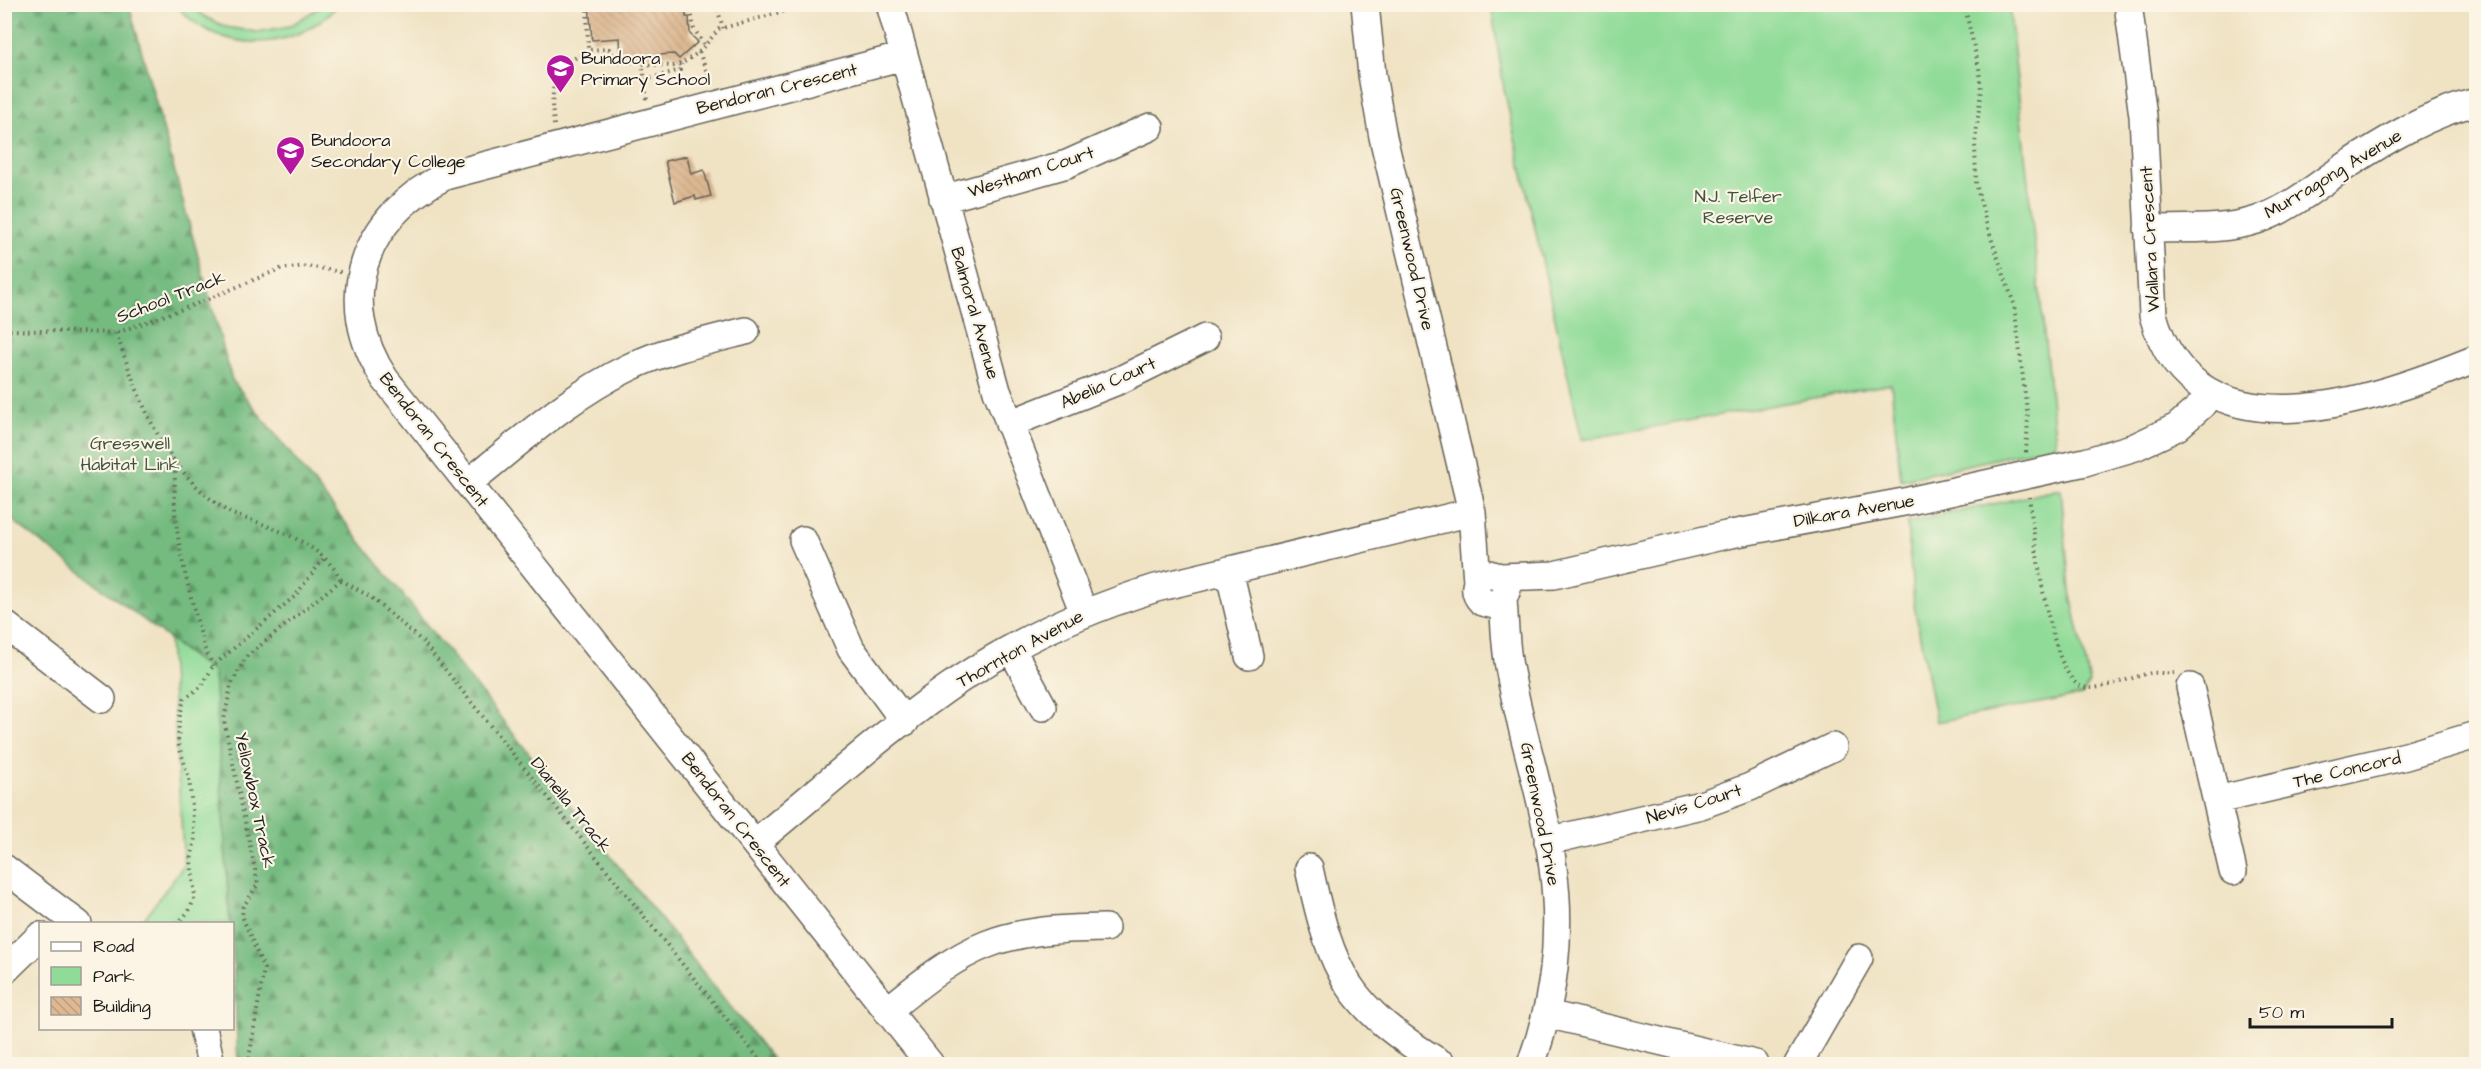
<svg xmlns="http://www.w3.org/2000/svg" width="2481" height="1069" font-family="'Architects Daughter',sans-serif">
	<style>
		.green { fill: #90db98; stroke: #567c5a; stroke-width: 1.5 }
		.forest { fill: url(#forest-firs); stroke: #486c4e; stroke-width: 1.5 }
		.building { fill: url(#building-back-hatch) }
		.lines { fill: none; stroke-linecap: round; stroke-linejoin: round }
		.minor-casing { stroke: #666257; stroke-width: 30 }
		.path { stroke: #666257; stroke-width: 4; stroke-dasharray: 1.5 4.5; stroke-linecap: butt }
		.minor { stroke: #fff; stroke-width: 27 }
		.labels { text-anchor: middle; dominant-baseline: central; stroke-width: 4.5; stroke-linejoin: round; paint-order: stroke }
		.poi-label { font-size: 18px; fill: #1c1c1c; stroke: #fcf5e5; text-anchor: start }
		.street-label { font-size: 18px; fill: #1c1c1c; stroke: #fcf5e5 }
		.park-label { font-size: 18px; fill: #3f5541; stroke: #fcf5e5 }
	</style>
	<defs>
		<pattern id="forest-firs" width="22" height="20" patternUnits="userSpaceOnUse" patternTransform="scale(1.5)"><rect width="22" height="20" fill="#74bb80"/><path d="M5 1l3.5 6h-7zM16 11l3.5 6h-7z" fill="#5e9768"/></pattern>
		<pattern id="building-back-hatch" width="6" height="6" patternUnits="userSpaceOnUse" patternTransform="scale(1.5)"><rect width="6" height="6" fill="#ddb892"/><path d="M-1 5l2 2M0 0l6 6M5-1l2 2" fill="none" stroke="#bd9e7d"/></pattern>
	</defs>
	<rect width="100%" height="100%" fill="#fcf5e5"/>
	<filter id="ink" filterUnits="userSpaceOnUse"><feTurbulence type="fractalNoise" baseFrequency=".0167" numOctaves="2"/><feDisplacementMap in="SourceGraphic" scale="12" xChannelSelector="R" yChannelSelector="G"/><feConvolveMatrix kernelMatrix="1 2 1 2 8 2 1 2 1" color-interpolation-filters="sRGB"/></filter>
	<filter id="wash" filterUnits="userSpaceOnUse"><feTurbulence type="fractalNoise" baseFrequency=".008" numOctaves="4" result="noise"/><feDisplacementMap in="SourceGraphic" scale="24" xChannelSelector="R" yChannelSelector="G"/><feGaussianBlur stdDeviation="1.35" result="paint"/><feColorMatrix in="noise" values="0 0 0 0 0 0 0 0 0 0 0 0 0 0 0 0 0 1.4 0 .05"/><feComposite in="paint" operator="in"/></filter>
	<g filter="url(#wash)">
		<rect width="100%" height="100%" fill="#f0e3c4"/>
		<path class="green" d="M 176,5 L 190,5 L 207,18 L 226,27 L 257,32 L 290,26 L 323,5 L 338,5 C 295,54 218,55 176,5 Z
			M 1491,5 L 2009,5 L 2056,445 L 1901,480 L 1891,384 L 1582,440 L 1504,89 Z
			M 2061,489 L 2070,591 L 2090,683 L 2082,695 L 1936,722 L 1914,605 L 1907,523 Z
			M 169,640 L 214,673 L 230,923 L 140,924 L 184,865 Z"/>
		<path class="forest" d="M 4,5 L 129,5 L 232,380 L 776,1064 L 238,1064 L 232,924 L 230,923 L 214,673 L 5,515 Z"/>
		<g id="blocks">
			<path class="building" d="M 589,4 L 685,4 L 686,17 L 689,17 L 690,34 L 698,42 L 679,59 L 674,54 L 621,57 L 620,38 L 592,40 Z
				M 687,156 L 691,174 L 704,170 L 711,196 L 696,200 L 695,196 L 675,202 L 665,161 Z"/>
		</g>
	</g>
	<g filter="url(#ink)">
		<use href="#blocks" fill-opacity="0" stroke="#666257" stroke-width="1.5"/>
		<g class="lines">
			<defs>
				<path id="minor" d="M 890,4 L 997,391 L 1084,613
					M 1365,4 L 1372,75 L 1383,137 L 1472,512 L 1477,581
					M 2128,4 L 2143,116 L 2153,315 C 2195,465 2377,399 2476,359
					M 904,56 L 445,176 C 363,216 333,301 385,379 L 930,1064
					M 943,199 L 1067,164 L 1150,127
					M 2148,229 C 2184,228 2223,231 2257,220 C 2290,209 2318,185 2346,166 C 2387,139 2429,114 2476,102
					M 1009,424 L 1120,380 L 1205,338
					M 468,483 C 519,443 568,397 628,368 C 665,350 706,341 746,331
					M 803,540 L 851,649 L 905,722
					M 1229,570 L 1249,656
					M 1501,577 L 1507,589 L 1503,600 L 1495,605 L 1482,602 C 1472,592 1474,578 1489,574 L 1501,577 L 1554,575 L 1726,535 L 1909,501 L 2085,462 L 2135,447 L 2177,427 L 2202,405 L 2211,393
					M 1503,600 C 1505,624 1505,649 1510,672 C 1522,738 1545,802 1553,868 C 1562,934 1554,1002 1531,1064
					M 4,624 L 102,699
					M 1012,650 L 1043,707
					M 2190,687 L 2233,871
					M 2217,800 L 2406,756 L 2476,735
					M 1548,841 L 1701,805 L 1750,787 L 1833,747
					M 755,843 C 823,788 889,727 962,678 C 1021,639 1088,609 1156,588 L 1472,512
					M 4,868 L 78,924
					M 1309,868 C 1332,975 1347,1006 1442,1064
					M 4,971 L 40,936
					M 887,1011 C 969,943 998,929 1105,928
					M 1547,1014 L 1755,1064
					M 203,1028 L 211,1064
					M 1798,1064 L 1859,958"/>
			</defs>
			<use href="#minor" class="minor-casing"/>
			<path class="path" d="M 587,4 L 588,50
				M 690,4 L 694,29 L 705,46
				M 716,4 L 723,28
				M 1964,4 L 1979,68 L 1981,91 L 1975,143 L 1976,184 L 1987,226 L 2014,304 L 2028,419 L 2026,453
				M 699,52 L 712,85
				M 642,56 L 647,101
				M 643,64 L 673,66 L 683,63 L 699,52 L 719,29 L 811,4
				M 645,80 L 680,70 L 682,64
				M 554,125 L 552,105 L 555,70 L 588,50 L 609,49 L 617,62 L 643,62
				M 4,330 L 116,333 L 196,304 L 280,269 L 307,266 L 341,272
				M 116,333 C 141,403 162,468 227,511 C 235,516 247,519 257,522 C 288,534 325,548 341,580
				M 176,466 C 169,528 189,588 204,647 L 213,666
				M 2029,497 C 2034,531 2049,679 2083,687 C 2100,692 2133,676 2151,673 C 2158,672 2166,674 2174,673
				M 341,580 L 369,596 L 422,641 L 763,1064
				M 177,924 L 189,911 L 195,897 L 191,861 L 195,838 L 189,778 L 178,743 L 179,720 L 184,699 L 202,686 L 213,666 L 295,596 L 324,558
				M 248,1064 L 264,969 L 242,916 L 243,907 L 258,884 L 224,720 L 231,685 L 246,657 L 341,580"/>
			<use href="#minor" class="minor"/>
		</g>
	</g>
	<defs>
		<symbol id="school-pin" viewBox="-11 -11 22 30"><path d="M0 17L-7.5 6A9.5 9.5 0 1 1 7.5 6Z" fill="#b5179e" stroke="#fcf5e5"/><path d="M0-5L7-2L0 1L-7-2ZM-4 1L0 2.5L4 1V4Q0 6-4 4Z" fill="#fff"/></symbol>
	</defs>
	<g fill-rule="evenodd">
		<use href="#school-pin" x="544" y="52" width="33" height="45"/>
		<use href="#school-pin" x="274" y="134" width="33" height="45"/>
	</g>
	<g class="labels">
		<g class="poi-label">
			<text x="581" y="58">Bundoora<tspan x="581" dy="21">Primary School</tspan></text>
			<text x="311" y="140">Bundoora<tspan x="311" dy="21">Secondary College</tspan></text>
		</g>
		<g class="street-label">
			<text transform="translate(777 89) rotate(-14)">Bendoran Crescent</text>
			<text transform="translate(1031 172) rotate(-18)">Westham Court</text>
			<text transform="translate(2333 174) rotate(-31)">Murragong Avenue</text>
			<text transform="translate(2150 239) rotate(-93)">Wallara Crescent</text>
			<text transform="translate(1412 259) rotate(77)">Greenwood Drive</text>
			<text transform="translate(171 297) rotate(-21)">School Track</text>
			<text transform="translate(975 313) rotate(74)">Balmoral Avenue</text>
			<text transform="translate(1108 383) rotate(-24)">Abelia Court</text>
			<text transform="translate(434 440) rotate(52)">Bendoran Crescent</text>
			<text transform="translate(1854 511) rotate(-10)">Dilkara Avenue</text>
			<text transform="translate(1020 649) rotate(-29)">Thornton Avenue</text>
			<text transform="translate(2347 770) rotate(-13)">The Concord</text>
			<text transform="translate(255 800) rotate(78)">Yellowbox Track</text>
			<text transform="translate(1694 804) rotate(-17)">Nevis Court</text>
			<text transform="translate(571 805) rotate(51)">Dianella Track</text>
			<text transform="translate(1540 814) rotate(79)">Greenwood Drive</text>
			<text transform="translate(736 820) rotate(52)">Bendoran Crescent</text>
		</g>
		<g class="park-label">
			<text x="1738" y="196">N.J. Telfer<tspan x="1738" dy="21">Reserve</tspan></text>
			<text x="130" y="443">Gresswell<tspan x="130" dy="21">Habitat Link</tspan></text>
		</g>
	</g>
	<rect width="2481" height="1069" fill="none" stroke="#fcf5e5" stroke-width="24"/>
	<rect x="39" y="922" width="195" height="108" fill="#fcf5e5" stroke="#a29e95" stroke-width="1.5"/>
	<rect x="51" y="942" width="30" height="9" fill="#ffffff" stroke="#a29e95" stroke-width="1.5"/>
	<text x="93" y="952" font-size="18" fill="#1c1c1c">Road</text>
	<rect x="51" y="967" width="30" height="18" fill="#90db98" stroke="#a29e95" stroke-width="1.5"/>
	<text x="93" y="982" font-size="18" fill="#1c1c1c">Park</text>
	<rect x="51" y="997" width="30" height="18" fill="url(#building-back-hatch)" stroke="#a29e95" stroke-width="1.5"/>
	<text x="93" y="1012" font-size="18" fill="#1c1c1c">Building</text>
	<path d="M2250 1018v9h142v-9" fill="none" stroke="#1c1c1c" stroke-width="3"/>
	<text x="2259" y="1018" font-size="18" fill="#1c1c1c" stroke="#fcf5e5" stroke-width="4.5" paint-order="stroke">50 m</text>
</svg>
